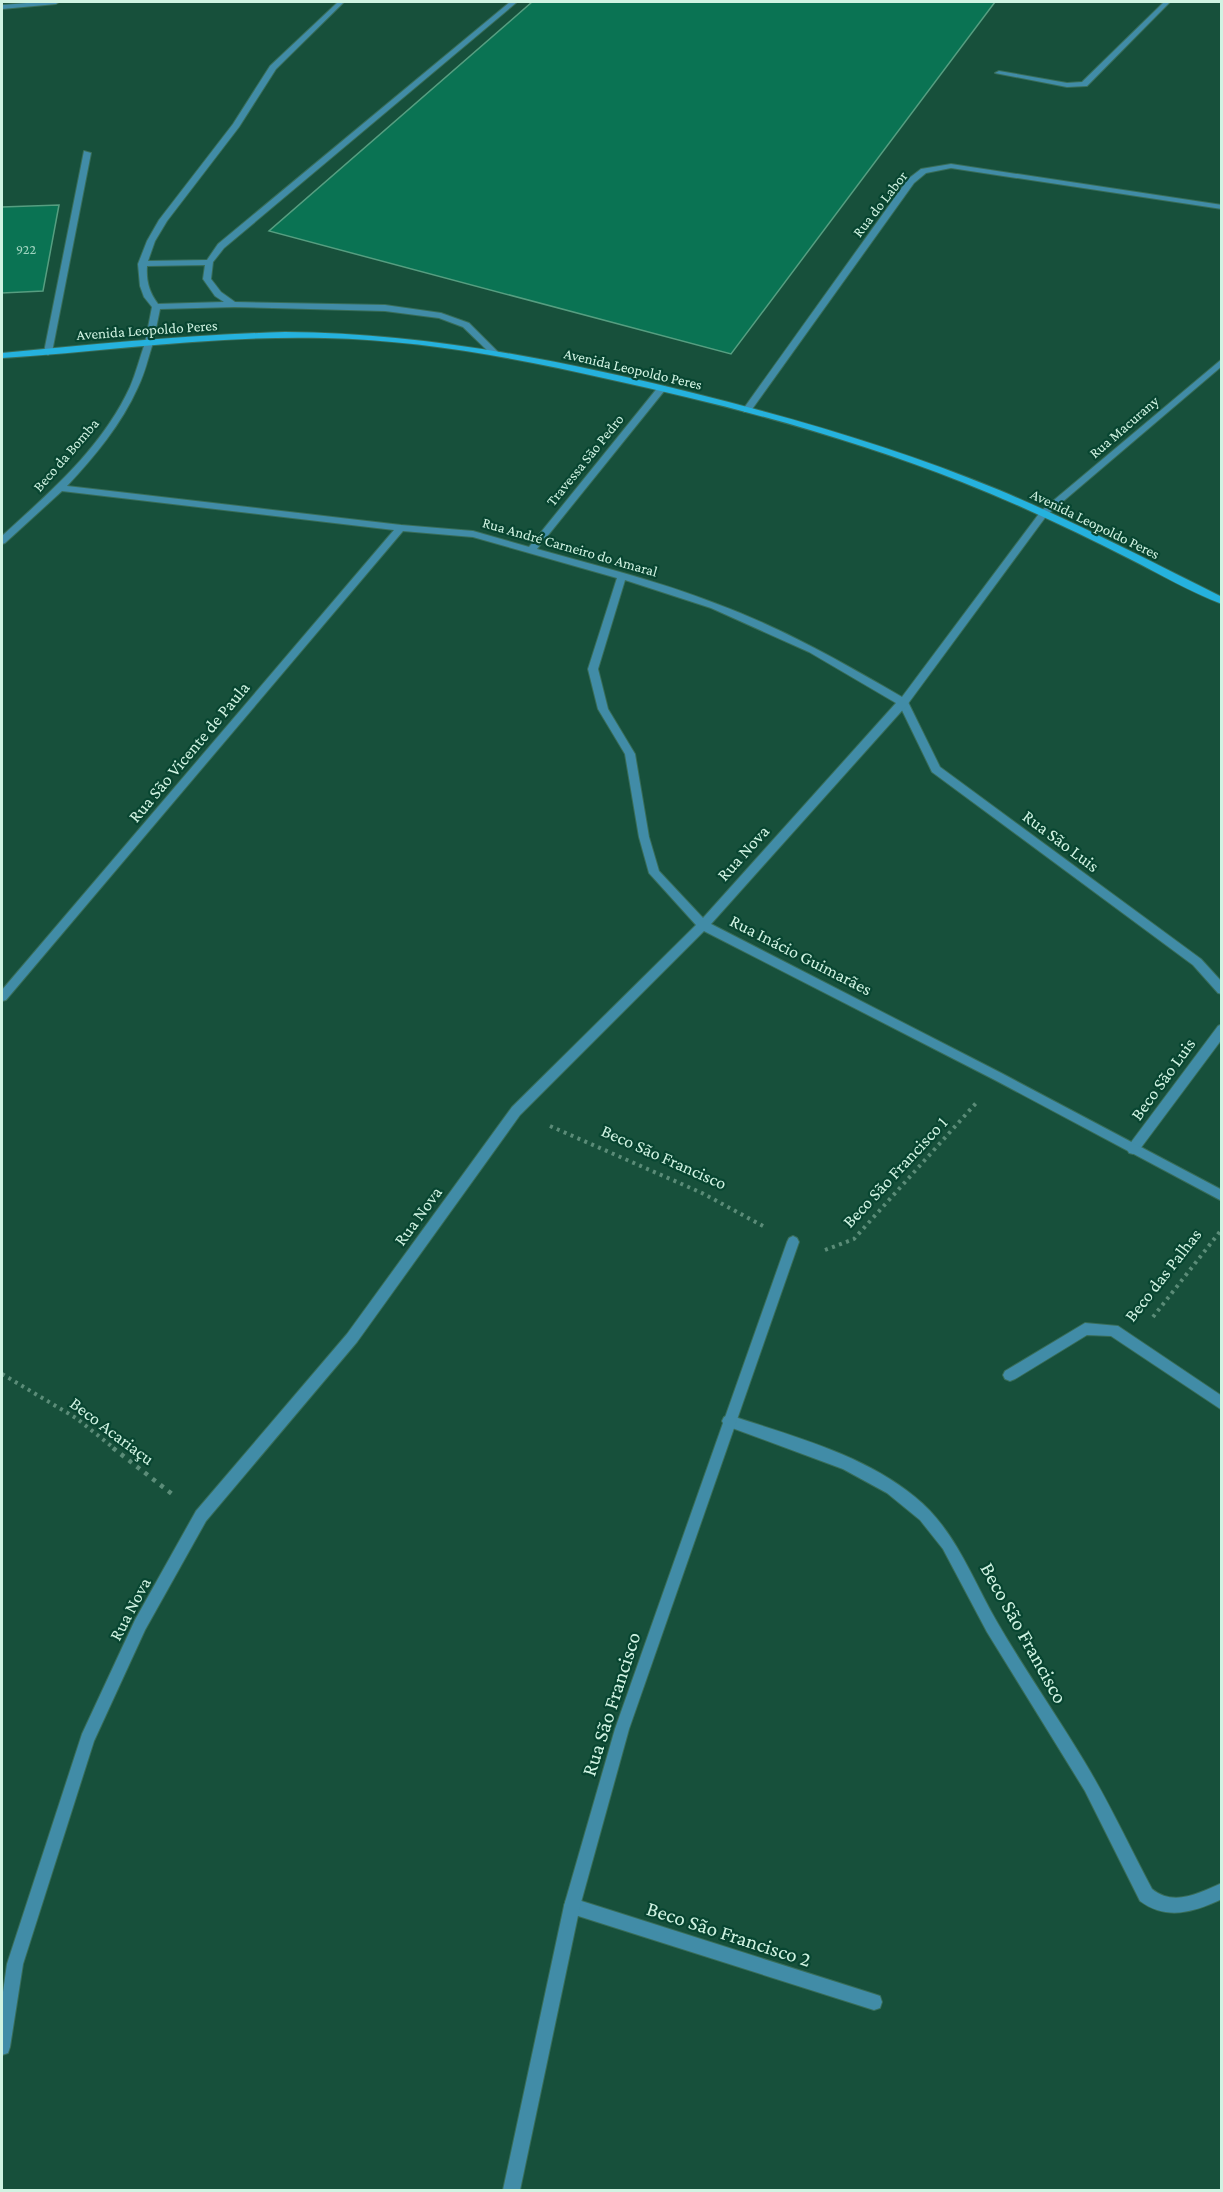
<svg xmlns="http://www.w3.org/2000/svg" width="1223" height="2192" font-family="'Crimson Pro',serif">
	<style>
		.building { fill: #0a7353; stroke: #569e80; stroke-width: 1.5 }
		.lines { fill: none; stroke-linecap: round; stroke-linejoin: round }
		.lane-casing { stroke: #386d59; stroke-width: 2 }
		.street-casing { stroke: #386d59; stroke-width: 2 }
		.secondary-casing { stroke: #386d59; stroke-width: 2 }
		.path-far1 { stroke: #5b8c78; stroke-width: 4; stroke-dasharray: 3 4.5; stroke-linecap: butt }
		.path { stroke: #5b8c78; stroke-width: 4.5; stroke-dasharray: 4 6; stroke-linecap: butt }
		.lane { fill: #418ca7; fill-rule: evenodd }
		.street { fill: #418ca7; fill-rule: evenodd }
		.secondary { fill: #25b2de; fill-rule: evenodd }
		.labels { text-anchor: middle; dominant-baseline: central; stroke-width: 4.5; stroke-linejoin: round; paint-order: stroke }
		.far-number-label { font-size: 14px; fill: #9ed3be }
		.far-street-label { font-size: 15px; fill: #d0f3e2; stroke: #084531 }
		.street-label { font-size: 18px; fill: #d0f3e2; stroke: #084531 }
		.near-street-label { font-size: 21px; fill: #d0f3e2; stroke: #084531 }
	</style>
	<rect width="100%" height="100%" fill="#17503b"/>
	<path class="building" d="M 532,2 L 995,2 L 731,354 L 269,231 Z
		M 59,205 L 43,291 L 2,293 L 2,207 Z"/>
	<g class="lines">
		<defs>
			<path id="lane" d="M 39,2 L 59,2 L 56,4 L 2,9 L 2,5 Z
				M 338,2 L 344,2 L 276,69 L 239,127 L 167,221 L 155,241 L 148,261 L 207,260 L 218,244 L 510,2 L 517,2 L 224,248 L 213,262 L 211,279 L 221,292 L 235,302 L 385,305 L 441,313 L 469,323 L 498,352 L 491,354 L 463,327 L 439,318 L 385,311 L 234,307 L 160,309 L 153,343 L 146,345 L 145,343 L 152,307 L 144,297 L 140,286 L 138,264 L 147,241 L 159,220 L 233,124 L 270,66 ZM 205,265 L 203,279 L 215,296 L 224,302 L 158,304 C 149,292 146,281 147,266 Z
				M 1164,2 L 1170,2 L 1087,86 L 1067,87 L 995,73 L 999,71 L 1067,83 L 1082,82 Z
				M 84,151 L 91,153 L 52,352 L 48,355 L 44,352 Z
				M 903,698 L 908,702 L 940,767 L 1201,959 L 1222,982 L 1222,994 L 1218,993 L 1193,965 L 932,772 L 898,702 Z
				M 1222,1024 L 1222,1039 L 1137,1153 L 1133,1154 L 1129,1153 L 1127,1149 L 1129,1145 L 1218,1026 Z
				M 729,1415 C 792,1436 863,1454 915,1497 C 955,1529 972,1579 997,1622 C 1024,1669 1056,1714 1084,1761 C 1109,1802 1129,1846 1152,1889 C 1174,1907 1199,1893 1222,1883 L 1222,1899 C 1194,1912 1167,1921 1140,1901 L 1085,1791 L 987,1632 L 943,1549 L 920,1520 L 887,1493 L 843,1469 L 724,1425 L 722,1421 L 724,1417 Z
				M 572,1898 L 874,1994 L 880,1996 L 882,2002 L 880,2008 L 874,2010 L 572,1914 L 566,1912 L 564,1906 L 566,1900 Z"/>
			<path id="street" d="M 951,164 L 1222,205 L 1222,209 L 951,168 L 926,173 L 914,183 L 750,412 L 744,412 L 744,408 L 908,179 L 921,169 Z
				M 149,340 L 153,343 C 148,358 145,373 138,387 C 121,425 95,456 67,486 L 401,525 L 473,531 L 529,547 L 659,386 L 665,386 L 665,390 L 537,549 C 597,566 659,581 717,604 C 782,628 842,662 902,697 L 1041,511 L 1222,359 L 1222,366 L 1047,515 L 907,705 L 711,924 L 1003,1074 L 1222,1190 L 1222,1201 L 995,1080 L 704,931 L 520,1115 L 357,1342 L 206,1521 L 145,1630 L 94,1741 L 23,1964 L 10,2047 L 8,2053 L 2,2055 L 2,1999 L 7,1964 L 82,1734 L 135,1620 L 196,1511 L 347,1334 L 512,1107 L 696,925 L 649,873 L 639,837 L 625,754 L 598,709 L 588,669 L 617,578 L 473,537 L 403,531 L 6,1000 L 2,1001 L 2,990 L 394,530 L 62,491 L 5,543 L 2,544 L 2,536 C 50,492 102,448 130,387 C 136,373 140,357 145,343 ZM 625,580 L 711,608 L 809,652 L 896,703 L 703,918 L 659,871 L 649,837 L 635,754 L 608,709 L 598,669 Z
				M 793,1236 L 797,1238 L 799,1242 L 629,1729 L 580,1906 L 520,2190 L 503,2190 L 564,1906 L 615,1729 L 787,1242 L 789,1238 Z
				M 1085,1323 L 1118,1326 L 1222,1396 L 1222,1410 L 1111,1336 L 1087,1335 L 1015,1379 L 1010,1381 L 1005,1379 L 1003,1375 L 1005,1371 Z"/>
			<path id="secondary" d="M 285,332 C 424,333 559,360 693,393 C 797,419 900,449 999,490 C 1075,522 1148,560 1222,597 L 1222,604 C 1190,592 1160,574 1130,559 C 1075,531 1020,505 962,482 C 848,437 728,405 608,379 C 515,358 421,340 325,338 C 217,335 109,351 2,358 L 2,353 C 96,344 190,335 285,332 Z"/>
		</defs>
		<use href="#lane" class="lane-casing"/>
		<use href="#street" class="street-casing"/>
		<use href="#secondary" class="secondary-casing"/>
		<path class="path-far1" d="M 550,1126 L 702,1193 L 763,1226
			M 825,1250 L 854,1239 L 977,1102
			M 1153,1317 L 1222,1229
			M 2,1374 L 76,1418 L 115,1449"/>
		<path class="path" d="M 113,1448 L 172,1494"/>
		<use href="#lane" class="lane"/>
		<use href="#street" class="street"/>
		<use href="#secondary" class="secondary"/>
	</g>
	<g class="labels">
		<g class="far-number-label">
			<text x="26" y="249">922</text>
		</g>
		<g class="far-street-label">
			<text transform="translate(880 204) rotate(-52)">Rua do Labor</text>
			<text transform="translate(147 330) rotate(-4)">Avenida Leopoldo Peres</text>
			<text transform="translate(633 369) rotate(13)">Avenida Leopoldo Peres</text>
			<text transform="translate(1124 427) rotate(-41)">Rua Macurany</text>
			<text transform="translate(66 455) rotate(-49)">Beco da Bomba</text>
			<text transform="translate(585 460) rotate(-51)">Travessa São Pedro</text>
			<text transform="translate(1095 524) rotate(26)">Avenida Leopoldo Peres</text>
			<text transform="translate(570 547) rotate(16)">Rua André Carneiro do Amaral</text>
		</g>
		<g class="street-label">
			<text transform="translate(189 752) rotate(-50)">Rua São Vicente de Paula</text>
			<text transform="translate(1061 841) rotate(37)">Rua São Luis</text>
			<text transform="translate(743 853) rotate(-48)">Rua Nova</text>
			<text transform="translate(801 955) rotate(27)">Rua Inácio Guimarães</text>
			<text transform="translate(1163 1079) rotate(-54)">Beco São Luis</text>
			<text transform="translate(664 1157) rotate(24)">Beco São Francisco</text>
			<text transform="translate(895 1172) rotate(-47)">Beco São Francisco 1</text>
			<text transform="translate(418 1216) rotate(-54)">Rua Nova</text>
			<text transform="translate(1163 1275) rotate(-52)">Beco das Palhas</text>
			<text transform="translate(112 1431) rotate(37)">Beco Acariaçu</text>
			<text transform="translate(130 1609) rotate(-62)">Rua Nova</text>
		</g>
		<g class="near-street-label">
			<text transform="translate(1024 1633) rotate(61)">Beco São Francisco</text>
			<text transform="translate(611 1704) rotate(-72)">Rua São Francisco</text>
			<text transform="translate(729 1934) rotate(18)">Beco São Francisco 2</text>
		</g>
	</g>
	<rect width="1223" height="2192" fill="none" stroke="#d0f3e2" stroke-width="6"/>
</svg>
